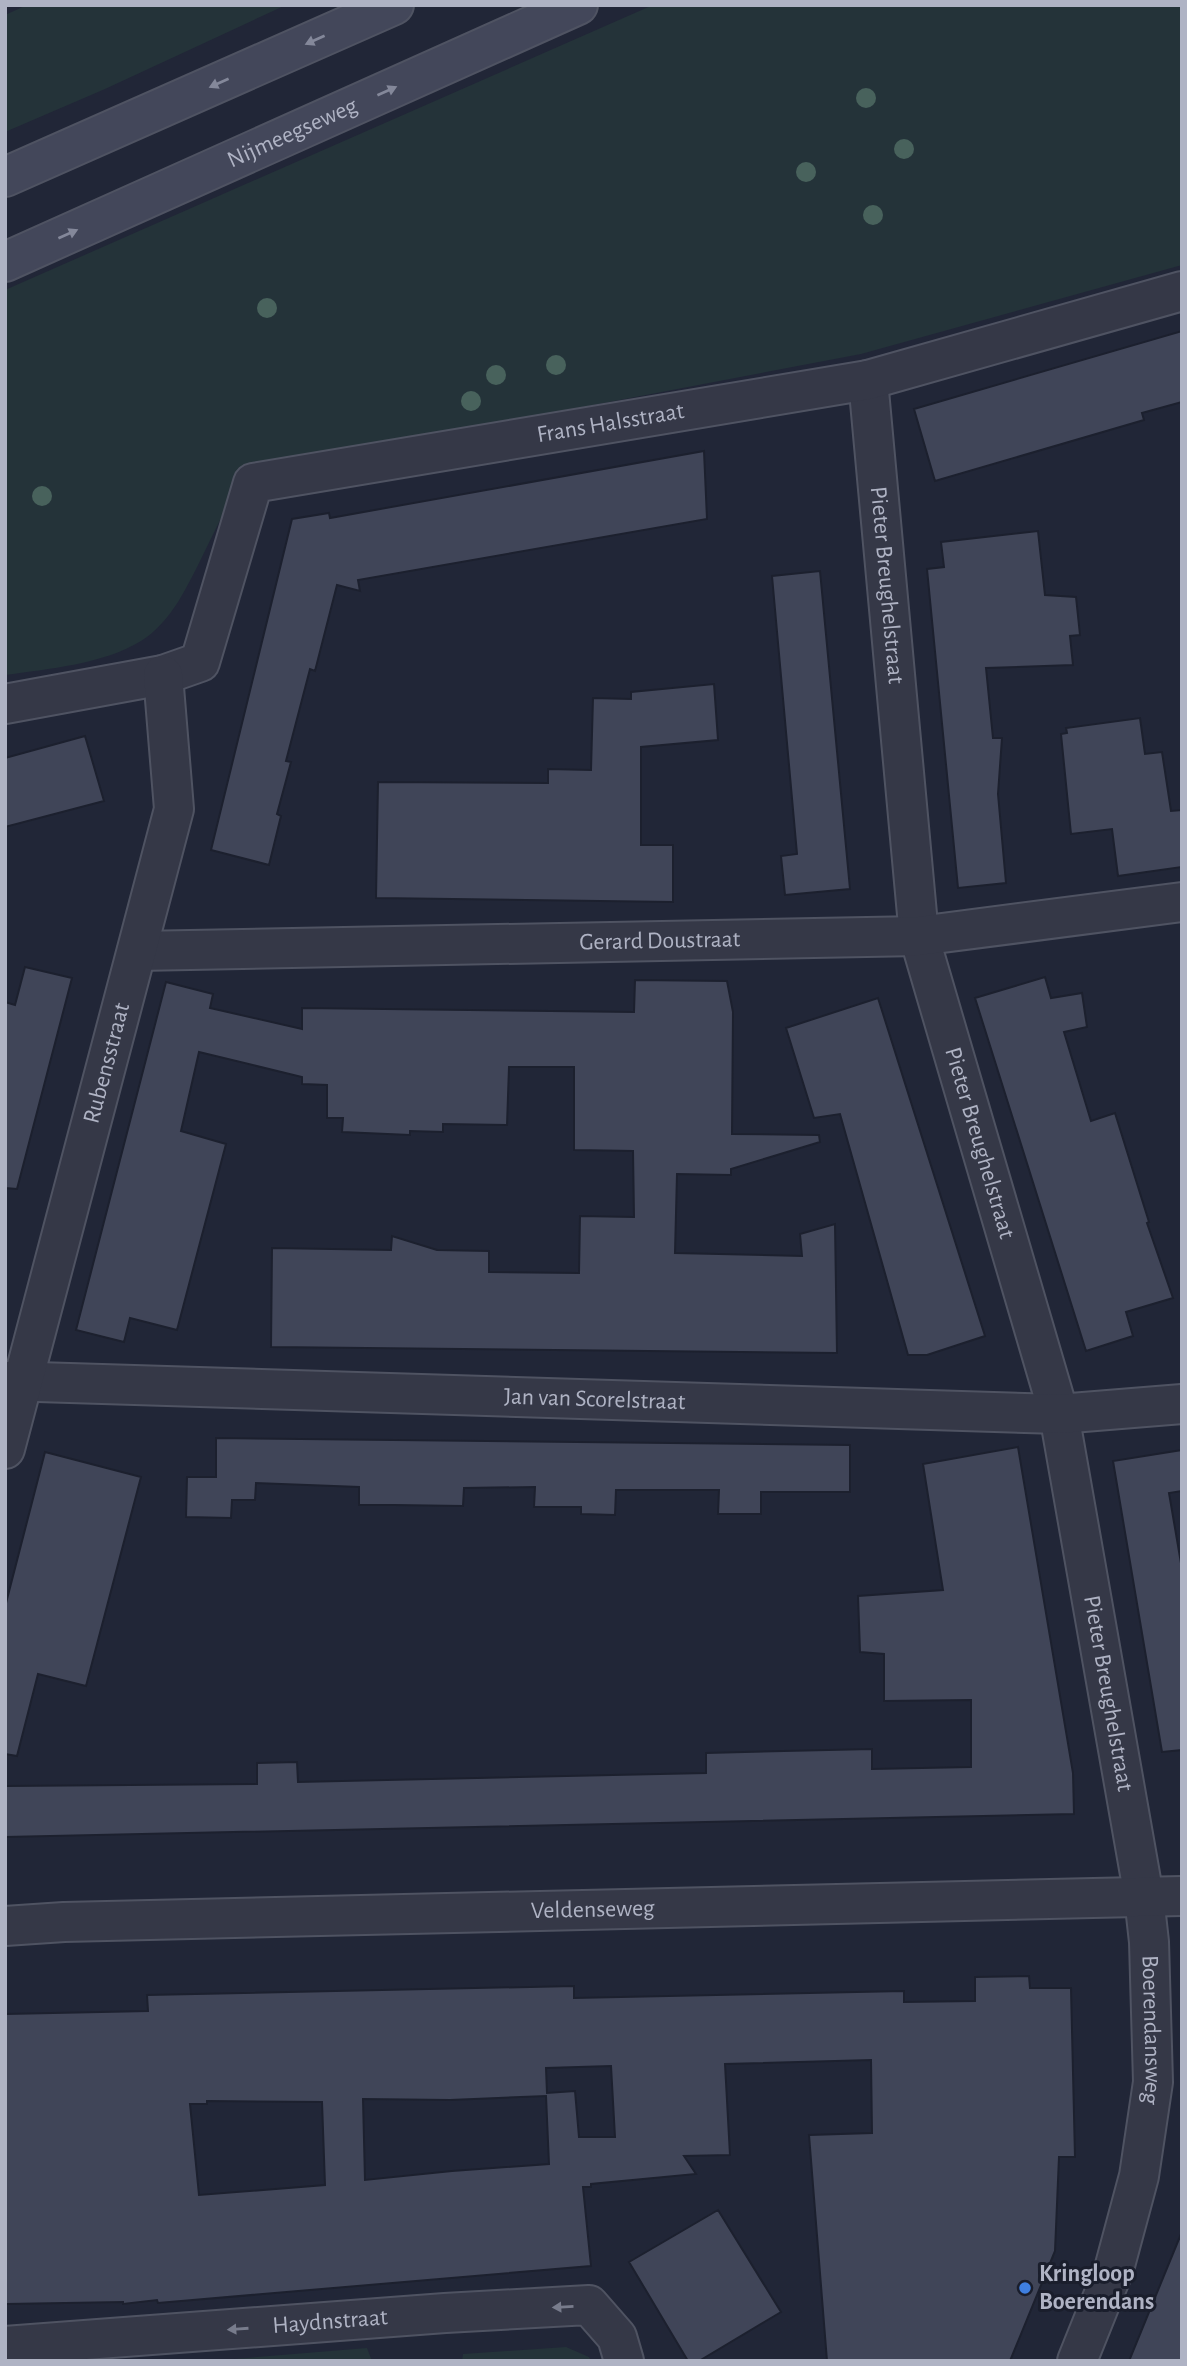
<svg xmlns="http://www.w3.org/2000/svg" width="1187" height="2366" font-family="'Alegreya Sans',sans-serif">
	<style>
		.green { fill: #243339 }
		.building { fill: #404558; stroke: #1c202e; stroke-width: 2; fill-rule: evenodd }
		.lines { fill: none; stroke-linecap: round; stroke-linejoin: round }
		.minor-casing { stroke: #4f5362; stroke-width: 42 }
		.tertiary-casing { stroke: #4f5362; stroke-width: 42 }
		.secondary-casing { stroke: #4f5362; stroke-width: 42 }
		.minor { stroke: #353847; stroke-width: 38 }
		.tertiary { stroke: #353847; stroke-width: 38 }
		.secondary { stroke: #43475a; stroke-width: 38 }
		.tree { fill: #48625c }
		.oneway { fill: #84889a }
		.oneway2 { fill: #787c8c }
		.shop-dot { fill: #3f7fe0; stroke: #1a1e2c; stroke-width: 2.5 }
		.labels { text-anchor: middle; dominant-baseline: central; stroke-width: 6; stroke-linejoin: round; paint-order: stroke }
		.street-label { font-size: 24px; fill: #afb3c4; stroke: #1a1e2c }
		.poi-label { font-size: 24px; font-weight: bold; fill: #afb3c4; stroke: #1a1e2c; text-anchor: start }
	</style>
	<rect width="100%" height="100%" fill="#212637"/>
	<path class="green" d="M 27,5 L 286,5 L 105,89 L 5,132 L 5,15 Z
		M 653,5 L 1182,5 L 1182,265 L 861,354 L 430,436 L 230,501 C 212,534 197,571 178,602 C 169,616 155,633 141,641 C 104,664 48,669 5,675 L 5,290 Z
		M 566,2347 L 589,2357 L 591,2361 L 462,2361 L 463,2354 Z
		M 367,2348 L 372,2361 L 221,2361 L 222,2360 Z"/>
	<path class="building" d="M 1182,331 L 1182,402 L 1142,413 L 1144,420 L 935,481 L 914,409 Z
		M 704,451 L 707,519 L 358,580 L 360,591 L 337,585 L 315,671 L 310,669 L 286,761 L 291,762 L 277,814 L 281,816 L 269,865 L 211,850 L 292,519 L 329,513 L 330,518 Z
		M 1038,531 L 1045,595 L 1076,597 L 1080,635 L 1070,636 L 1073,665 L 986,668 L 993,738 L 1002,738 L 998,794 L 1006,883 L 958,888 L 927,569 L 944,567 L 941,542 Z
		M 820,571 L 850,889 L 785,895 L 781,856 L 797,854 L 772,576 Z
		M 714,684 L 718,740 L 641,747 L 641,845 L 673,845 L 673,902 L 376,898 L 378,782 L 548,783 L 548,769 L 591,770 L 593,698 L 631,699 L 631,692 Z
		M 1140,718 L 1145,754 L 1162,752 L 1171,811 L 1182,810 L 1182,867 L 1118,876 L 1112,829 L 1071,834 L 1061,734 L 1067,733 L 1066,728 Z
		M 85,736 L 104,801 L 5,827 L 5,758 Z
		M 25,967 L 72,978 L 17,1189 L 5,1188 L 5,1002 L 15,1005 Z
		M 1045,977 L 1051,998 L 1082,993 L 1087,1027 L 1064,1032 L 1091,1121 L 1115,1113 L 1149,1222 L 1147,1223 L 1173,1298 L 1126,1312 L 1133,1336 L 1086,1351 L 975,998 Z
		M 635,980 L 727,981 L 733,1012 L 732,1134 L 819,1135 L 820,1142 L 731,1169 L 731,1175 L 677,1174 L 675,1253 L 802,1256 L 800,1234 L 835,1224 L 837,1353 L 271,1347 L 272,1248 L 391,1250 L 392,1236 L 437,1250 L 489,1251 L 489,1272 L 579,1273 L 580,1216 L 634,1217 L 633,1151 L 574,1150 L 574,1067 L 509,1067 L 507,1125 L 443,1124 L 443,1132 L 410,1131 L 410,1135 L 342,1132 L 343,1118 L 327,1118 L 327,1085 L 302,1084 L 302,1077 L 199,1052 L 181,1131 L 226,1144 L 177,1330 L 130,1318 L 124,1342 L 76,1330 L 166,982 L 213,994 L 210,1008 L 302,1029 L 302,1008 L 634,1012 Z
		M 878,998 L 985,1336 L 927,1355 L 908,1355 L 840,1114 L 814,1118 L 786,1028 Z
		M 216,1438 L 850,1445 L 850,1492 L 761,1492 L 761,1514 L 718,1514 L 719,1490 L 616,1490 L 615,1515 L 581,1514 L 581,1507 L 534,1507 L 535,1487 L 464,1488 L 463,1506 L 394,1505 L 359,1505 L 359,1487 L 256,1483 L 255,1500 L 232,1500 L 231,1518 L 186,1517 L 187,1477 L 216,1477 Z
		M 1018,1447 L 1073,1773 L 1074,1814 L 5,1837 L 5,1786 L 257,1784 L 257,1763 L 297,1762 L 298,1782 L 706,1773 L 706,1753 L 784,1751 L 872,1749 L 872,1769 L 971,1767 L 971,1700 L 884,1701 L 884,1654 L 860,1652 L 858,1596 L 943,1590 L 923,1464 Z
		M 1182,1450 L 1182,1491 L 1169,1493 L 1182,1569 L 1182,1750 L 1162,1752 L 1113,1461 Z
		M 45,1452 L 141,1477 L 86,1686 L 38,1674 L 17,1756 L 5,1754 L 5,1607 Z
		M 1029,1976 L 1030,1988 L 1071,1988 L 1075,2157 L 1059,2157 L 1055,2251 L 1010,2361 L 827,2361 L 809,2135 L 872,2133 L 871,2060 L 725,2064 L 730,2155 L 684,2156 L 696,2174 L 591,2184 L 591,2187 L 583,2187 L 591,2266 L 158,2303 L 157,2300 L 123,2304 L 123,2302 L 6,2304 L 5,2014 L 148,2011 L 147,1995 L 574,1986 L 574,1998 L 904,1991 L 904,2002 L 975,2001 L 975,1977 ZM 611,2066 L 615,2137 L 579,2137 L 575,2091 L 547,2093 L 546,2068 ZM 546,2096 L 549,2164 L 452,2171 L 365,2180 L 363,2099 L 450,2100 ZM 207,2101 L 322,2102 L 325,2185 L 199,2195 L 190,2104 L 207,2104 Z
		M 718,2210 L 781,2312 L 699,2361 L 688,2361 L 629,2262 Z
		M 1181,2234 L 1182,2361 L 1129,2361 Z"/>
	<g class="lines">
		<defs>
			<g id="minor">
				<path id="s1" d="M 868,380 L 919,936 L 1059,1414 L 1144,1897 L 1149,1942 L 1153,2082 L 1139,2176 L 1114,2269 L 1077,2361"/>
				<path id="s2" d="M 5,704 L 163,675 L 200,662 L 253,483 L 868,380 L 1182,291"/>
				<path id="s3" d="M 137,951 L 919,936 L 1182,902"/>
				<path id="s4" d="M 5,1381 L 1059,1414 L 1182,1404"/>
				<path id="s5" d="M 5,1449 L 174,809 L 163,675"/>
				<path id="s6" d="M 5,2346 L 445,2313 L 589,2305 L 617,2337 L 624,2361"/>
			</g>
			<g id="tertiary">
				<path id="s7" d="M 5,1926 L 64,1922 L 1182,1896"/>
			</g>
			<g id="secondary">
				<path d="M 5,177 L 394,5"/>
				<path id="s8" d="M 5,262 L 578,5"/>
			</g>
		</defs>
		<use href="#minor" class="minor-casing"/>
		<use href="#tertiary" class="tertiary-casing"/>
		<use href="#secondary" class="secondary-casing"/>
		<use href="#minor" class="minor"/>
		<use href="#tertiary" class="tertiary"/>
		<use href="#secondary" class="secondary"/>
	</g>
	<g class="tree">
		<circle cx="866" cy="98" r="10"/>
		<circle cx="904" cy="149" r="10"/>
		<circle cx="806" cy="172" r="10"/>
		<circle cx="873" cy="215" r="10"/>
		<circle cx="267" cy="308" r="10"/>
		<circle cx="556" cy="365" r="10"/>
		<circle cx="496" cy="375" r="10"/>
		<circle cx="471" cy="401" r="10"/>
		<circle cx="42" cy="496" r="10"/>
	</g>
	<defs><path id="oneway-solid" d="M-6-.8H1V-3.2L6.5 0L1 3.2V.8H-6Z" transform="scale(1.75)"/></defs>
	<g class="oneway">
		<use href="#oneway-solid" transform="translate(315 40) rotate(156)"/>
		<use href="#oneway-solid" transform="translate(219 83) rotate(156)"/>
		<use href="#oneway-solid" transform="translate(387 91) rotate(-24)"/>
		<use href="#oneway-solid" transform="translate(68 234) rotate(-24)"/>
	</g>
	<g class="oneway2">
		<use href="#oneway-solid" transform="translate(563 2307) rotate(177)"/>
		<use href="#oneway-solid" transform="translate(238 2329) rotate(176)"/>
	</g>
	<circle class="shop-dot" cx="1025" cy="2288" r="7"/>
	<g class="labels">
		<g class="street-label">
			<text stroke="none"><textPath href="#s8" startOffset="315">Nijmeegseweg</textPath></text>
			<text stroke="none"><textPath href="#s2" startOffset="749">Frans Halsstraat</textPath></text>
			<text stroke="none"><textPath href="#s1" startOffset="206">Pieter Breughelstraat</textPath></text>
			<text stroke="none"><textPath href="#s3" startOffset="523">Gerard Doustraat</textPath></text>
			<text stroke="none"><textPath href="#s5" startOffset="399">Rubensstraat</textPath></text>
			<text stroke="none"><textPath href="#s1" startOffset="774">Pieter Breughelstraat</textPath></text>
			<text stroke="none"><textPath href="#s4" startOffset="590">Jan van Scorelstraat</textPath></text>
			<text stroke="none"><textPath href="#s1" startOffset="1340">Pieter Breughelstraat</textPath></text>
			<text stroke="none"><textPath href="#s7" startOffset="588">Veldenseweg</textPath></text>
			<text stroke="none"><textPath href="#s1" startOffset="1680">Boerendansweg</textPath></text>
			<text stroke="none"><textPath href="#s6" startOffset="326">Haydnstraat</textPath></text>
		</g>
		<g class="poi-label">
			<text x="1039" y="2274">Kringloop<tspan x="1039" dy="28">Boerendans</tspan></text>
		</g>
	</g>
	<rect width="1187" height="2366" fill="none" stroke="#afb3c4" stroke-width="14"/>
</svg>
